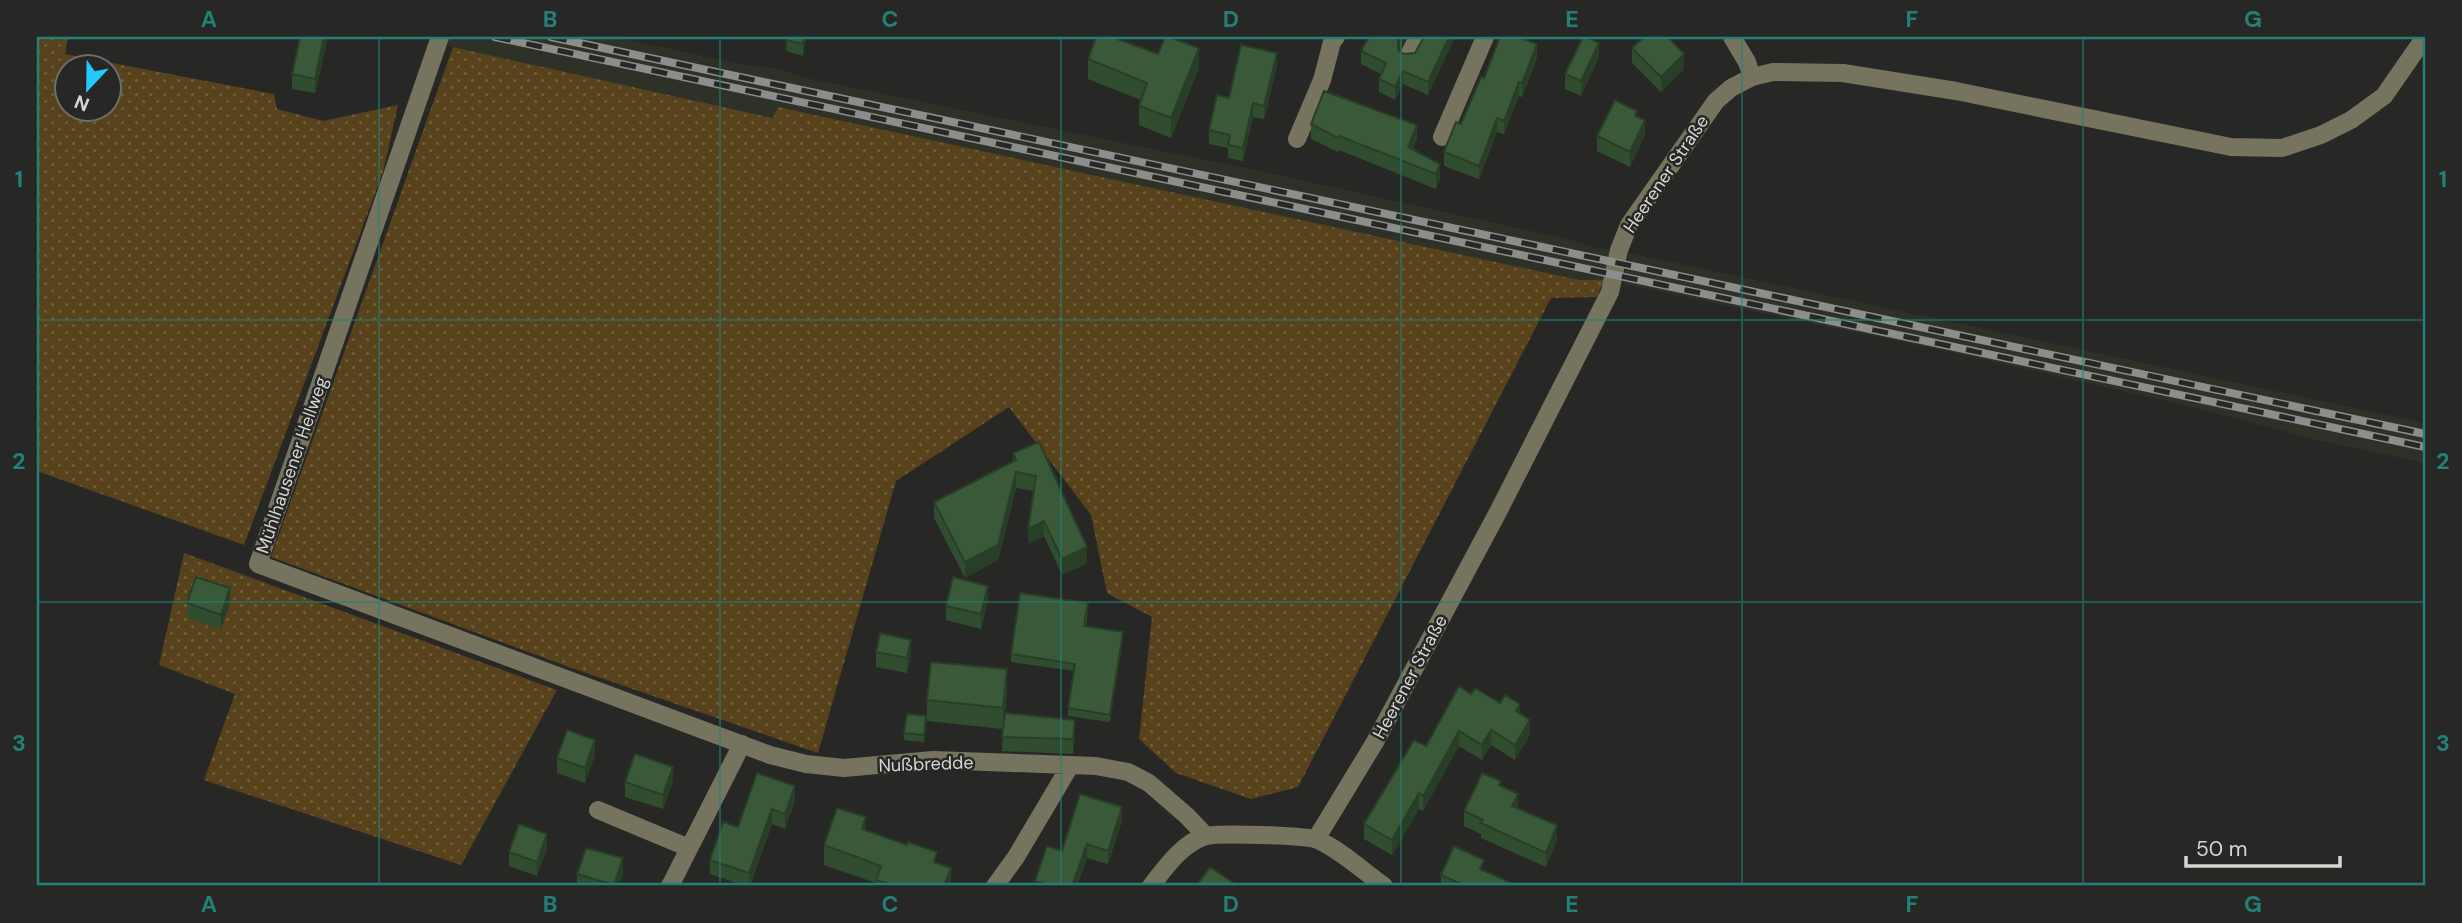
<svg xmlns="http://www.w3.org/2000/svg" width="2462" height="923" font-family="'DM Sans',sans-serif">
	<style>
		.built { fill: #2e3128 }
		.grass { fill: url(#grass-dots); fill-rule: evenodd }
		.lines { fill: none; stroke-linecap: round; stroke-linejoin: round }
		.minor { stroke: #76735f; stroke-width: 18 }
		.rail-casing { stroke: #8d8e8b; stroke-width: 8 }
		.rail { stroke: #272825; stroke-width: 5; stroke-dasharray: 16; stroke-linecap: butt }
		.wall { fill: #314d30 }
		.shaded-wall { fill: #283e27 }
		.building { fill: #395938; stroke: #283e27; stroke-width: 2 }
		.grid { fill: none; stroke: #238078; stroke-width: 2; stroke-opacity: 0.55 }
		.labels { text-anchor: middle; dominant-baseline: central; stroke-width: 5; stroke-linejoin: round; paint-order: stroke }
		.street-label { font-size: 18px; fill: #d6d7d4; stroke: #272825 }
		.neatline { fill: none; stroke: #238078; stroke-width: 2.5 }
		.grid-label { font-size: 23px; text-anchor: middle; font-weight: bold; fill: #238078 }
	</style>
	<defs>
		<pattern id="grass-dots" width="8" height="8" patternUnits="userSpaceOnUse" patternTransform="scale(1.75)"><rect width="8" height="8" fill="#57421c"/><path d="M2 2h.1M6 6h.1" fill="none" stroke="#6e5d3c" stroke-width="1.8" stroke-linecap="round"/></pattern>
	</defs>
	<rect width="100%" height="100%" fill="#272825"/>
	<path class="built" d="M 433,37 L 614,37 L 746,65 L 775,68 L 806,78 L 1274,174 L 1567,239 L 1597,248 L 1610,249 L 1604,280 L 1579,280 L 778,107 L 774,118 L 453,47 Z
		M 1629,253 L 2425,423 L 2425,463 L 2317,440 L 2184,405 L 1946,351 L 1623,284 Z"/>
	<path class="grass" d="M 37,37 L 68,37 L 65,54 L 274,94 L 277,109 L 323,121 L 398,105 L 383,172 L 244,545 L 37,471 ZM 66,66 L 108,66 L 108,108 L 66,108 Z
		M 453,47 L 773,118 L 778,107 L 1579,280 L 1604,280 L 1597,297 L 1551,298 L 1298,787 L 1251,799 L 1176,773 L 1139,739 L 1152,617 L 1107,593 L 1091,515 L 1009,407 L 896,481 L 818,753 L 569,667 L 271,557 Z
		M 184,553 L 557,690 L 461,865 L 204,780 L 235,694 L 159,665 Z"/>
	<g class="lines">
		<path class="minor" d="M 440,37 L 258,564 L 770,755 L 806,764 L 844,768 L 933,760 L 1096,766 L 1128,772 L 1149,783 L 1187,816 L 1206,836
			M 1732,37 L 1747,62 L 1752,77
			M 1408,57 L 1418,37
			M 1442,137 L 1485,37
			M 1297,139 L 1322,80 L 1332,42 L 1336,37
			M 598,810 L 689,848
			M 1316,839 L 1375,742 L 1498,512 L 1610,292 L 1619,250 L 1629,225 L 1716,101 L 1731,88 L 1752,77 L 1773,72 L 1843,73 L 1956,91 L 2231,147 L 2282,148 L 2321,135 L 2351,120 L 2384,96 L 2425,37
			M 670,886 L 742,744
			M 995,886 L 1016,857 L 1070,766
			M 1151,886 C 1165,868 1182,843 1206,836 C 1219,833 1306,835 1318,840 C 1342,851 1363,871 1384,886"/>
		<defs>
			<path id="rail" d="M 495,37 L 2425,447
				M 551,37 L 2425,434"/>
		</defs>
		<use href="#rail" class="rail-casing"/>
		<use href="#rail" class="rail"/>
	</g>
	<path class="wall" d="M 300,37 L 328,37 L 315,93 L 292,89 L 292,74 Z
		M 787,37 L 806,37 L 803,56 L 786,51 Z
		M 1369,37 L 1406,37 L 1399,50 L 1404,54 L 1415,53 L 1424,37 L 1455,37 L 1428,95 L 1403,84 L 1395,100 L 1379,92 L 1379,79 L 1381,74 L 1361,64 L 1361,51 Z
		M 1632,48 L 1684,69 L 1661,92 L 1632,63 Z
		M 1158,54 L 1199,68 L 1171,138 L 1139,125 L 1139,106 L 1141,100 L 1088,79 L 1088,59 Z
		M 1599,57 L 1581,96 L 1565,89 L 1565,74 Z
		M 1537,58 L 1522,97 L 1519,96 L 1504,134 L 1497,132 L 1479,179 L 1444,166 L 1444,152 L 1461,124 Z
		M 1277,66 L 1264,119 L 1253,117 L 1243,161 L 1228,158 L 1228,148 L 1209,144 L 1209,130 L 1229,98 Z
		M 1637,117 L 1645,135 L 1630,167 L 1597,151 L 1597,136 Z
		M 1311,124 L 1417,139 L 1412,149 L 1440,179 L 1436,189 L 1339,150 L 1338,152 L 1311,139 Z
		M 1039,442 L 1087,563 L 1062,575 L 1044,536 L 1028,544 L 1034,491 L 1016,488 L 998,560 L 965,578 L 934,518 L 934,502 L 1013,461 L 1013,453 Z
		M 988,600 L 981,629 L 946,620 L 946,606 Z
		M 187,603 L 230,603 L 221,629 L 187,618 Z
		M 1088,611 L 1086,626 L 1123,639 L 1110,722 L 1068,716 L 1068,708 L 1074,671 L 1011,662 L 1011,654 Z
		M 876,652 L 911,654 L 907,673 L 876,667 Z
		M 1007,691 L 1005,713 L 1075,735 L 1073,754 L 1002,751 L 1003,729 L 927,721 L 927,700 Z
		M 1471,694 L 1520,714 L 1530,735 L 1515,760 L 1491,745 L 1482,760 L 1459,746 L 1423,811 L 1419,809 L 1392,855 L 1364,839 L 1364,824 L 1426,746 Z
		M 926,724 L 924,742 L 904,740 L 904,733 Z
		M 595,755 L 585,783 L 557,773 L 557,758 Z
		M 757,773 L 795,800 L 785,829 L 772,824 L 750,886 L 745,886 L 710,874 L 710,860 L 738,827 Z
		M 673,781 L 663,809 L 625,797 L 625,782 Z
		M 1501,786 L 1518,809 L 1557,840 L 1546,867 L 1481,838 L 1481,834 L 1464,826 L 1464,811 Z
		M 1122,821 L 1108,864 L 1087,858 L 1077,886 L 1035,886 L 1035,881 L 1062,851 Z
		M 866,830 L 937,863 L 951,886 L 876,886 L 876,883 L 824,865 L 824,845 Z
		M 547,848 L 537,876 L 509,866 L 509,852 Z
		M 1484,871 L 1518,886 L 1441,886 L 1441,875 Z
		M 623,873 L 619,886 L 577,886 L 577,874 Z"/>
	<path class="shaded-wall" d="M 324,37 L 328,37 L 315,93 L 315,79 Z
		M 804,37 L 806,37 L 803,56 L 803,44 Z
		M 1399,37 L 1406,37 L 1398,53 L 1398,40 Z
		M 1449,37 L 1455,37 L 1428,95 L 1428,82 Z
		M 1599,43 L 1599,57 L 1581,96 L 1581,81 Z
		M 1537,44 L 1537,58 L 1522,97 L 1522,83 Z
		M 1199,48 L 1199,68 L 1171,138 L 1171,118 Z
		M 1277,53 L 1277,66 L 1264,119 L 1264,106 Z
		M 1684,54 L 1684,69 L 1661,92 L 1661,77 Z
		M 1403,71 L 1403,84 L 1395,100 L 1395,87 Z
		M 1519,82 L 1519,96 L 1504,134 L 1504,121 Z
		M 1253,103 L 1253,117 L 1243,161 L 1243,148 Z
		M 1497,118 L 1497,132 L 1479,179 L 1479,166 Z
		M 1645,120 L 1645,135 L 1630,167 L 1630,152 Z
		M 1417,125 L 1417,139 L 1408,161 L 1408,147 Z
		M 1440,164 L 1440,179 L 1436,189 L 1436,174 Z
		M 1016,472 L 1016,488 L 998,560 L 965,578 L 965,562 Z
		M 1044,521 L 1044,536 L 1028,544 L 1028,529 Z
		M 1087,547 L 1087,563 L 1062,575 L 1062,559 Z
		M 988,586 L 988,600 L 981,629 L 981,614 Z
		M 230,588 L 230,603 L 221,629 L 221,615 Z
		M 1123,632 L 1123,639 L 1110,722 L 1110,715 Z
		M 911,640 L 911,654 L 907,673 L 907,658 Z
		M 1007,669 L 1007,691 L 1003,730 L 1003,708 Z
		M 1520,704 L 1520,719 L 1516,711 Z
		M 1075,720 L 1075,735 L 1073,754 L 1073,739 Z
		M 1530,720 L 1530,735 L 1515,760 L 1515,745 Z
		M 1491,730 L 1491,745 L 1482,760 L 1482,745 Z
		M 1459,731 L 1459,746 L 1423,811 L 1423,796 Z
		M 595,740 L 595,755 L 585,783 L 585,768 Z
		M 673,767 L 673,781 L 663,809 L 663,795 Z
		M 795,786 L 795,800 L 785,829 L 785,814 Z
		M 1419,793 L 1419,809 L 1392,855 L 1392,840 Z
		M 1518,794 L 1518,808 L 1512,806 Z
		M 1122,807 L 1122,821 L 1108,864 L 1108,851 Z
		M 772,809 L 772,824 L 749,886 L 749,873 Z
		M 866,817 L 866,837 L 862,829 Z
		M 1557,825 L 1557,840 L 1546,867 L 1546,853 Z
		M 547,834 L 547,848 L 537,876 L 537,862 Z
		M 1087,844 L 1087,858 L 1077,886 L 1072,886 Z
		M 623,858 L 623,873 L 619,886 L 614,886 Z
		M 951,868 L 951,886 L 944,886 Z"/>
	<path class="building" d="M 300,37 L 324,37 L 315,79 L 292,74 Z
		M 787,37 L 804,37 L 803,44 L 786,40 Z
		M 1096,37 L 1112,37 L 1158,54 L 1165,37 L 1169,37 L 1199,48 L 1171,118 L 1139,106 L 1147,83 L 1088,59 Z
		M 1369,37 L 1399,37 L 1398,40 L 1398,50 L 1404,54 L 1415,53 L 1424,37 L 1449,37 L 1428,82 L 1403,71 L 1395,87 L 1379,79 L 1386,63 L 1361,51 Z
		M 1500,37 L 1517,37 L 1537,44 L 1522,83 L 1519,82 L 1504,121 L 1497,118 L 1479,166 L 1444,152 L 1456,122 L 1461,124 L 1481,77 L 1484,78 Z
		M 1583,37 L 1587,37 L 1599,43 L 1581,81 L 1565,74 Z
		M 1644,37 L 1668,37 L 1684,54 L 1661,77 L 1632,48 Z
		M 1241,45 L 1277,53 L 1264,106 L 1253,103 L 1243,148 L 1228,145 L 1230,135 L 1209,130 L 1217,95 L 1229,98 Z
		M 1324,91 L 1417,125 L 1408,147 L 1440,164 L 1436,174 L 1339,136 L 1338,138 L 1311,124 Z
		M 1615,100 L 1637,111 L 1635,116 L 1645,120 L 1630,152 L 1597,136 Z
		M 1039,442 L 1087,547 L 1062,559 L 1044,521 L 1028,529 L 1036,476 L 1016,472 L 998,545 L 965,562 L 934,502 L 1016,460 L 1013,453 Z
		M 196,577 L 230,588 L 221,615 L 187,603 Z
		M 953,577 L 988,586 L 981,614 L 946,606 Z
		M 1020,593 L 1088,603 L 1084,626 L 1123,632 L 1110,715 L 1068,708 L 1075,664 L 1011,654 Z
		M 880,633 L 911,640 L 907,658 L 876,652 Z
		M 931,662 L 1007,669 L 1003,708 L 927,700 Z
		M 1459,686 L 1471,694 L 1475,688 L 1500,703 L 1505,695 L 1520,704 L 1516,711 L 1530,720 L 1515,745 L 1491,730 L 1482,745 L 1459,731 L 1423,796 L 1419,793 L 1392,840 L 1364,824 L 1414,740 L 1426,746 Z
		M 1005,713 L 1075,720 L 1073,739 L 1002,737 Z
		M 907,714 L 926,716 L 924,735 L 904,733 Z
		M 567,730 L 595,740 L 585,768 L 557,758 Z
		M 635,754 L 673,767 L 663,795 L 625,782 Z
		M 757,773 L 795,786 L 785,814 L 772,809 L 749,873 L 710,860 L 723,822 L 738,827 Z
		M 1482,773 L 1501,781 L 1499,785 L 1518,794 L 1512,806 L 1557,825 L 1546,853 L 1481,823 L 1483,820 L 1464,811 Z
		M 1080,794 L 1122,807 L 1108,851 L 1087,844 L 1072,886 L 1050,886 L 1035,881 L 1047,846 L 1062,851 Z
		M 837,808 L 866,817 L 862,829 L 907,845 L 908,842 L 937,852 L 934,862 L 951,868 L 944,886 L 894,886 L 876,880 L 881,866 L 824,845 Z
		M 519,824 L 547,834 L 537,862 L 509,852 Z
		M 1454,846 L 1484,860 L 1480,869 L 1518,886 L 1466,886 L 1441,875 Z
		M 586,848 L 623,858 L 614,885 L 577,874 Z
		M 1210,867 L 1238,886 L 1196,886 Z"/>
	<path class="grid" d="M 379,37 L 379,886M 720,37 L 720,886M 1061,37 L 1061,886M 1401,37 L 1401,886M 1742,37 L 1742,886M 2083,37 L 2083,886M 37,320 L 2425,320M 37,602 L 2425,602"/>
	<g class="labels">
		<g class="street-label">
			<text transform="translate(1666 174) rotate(-56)">Heerener Straße</text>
			<text transform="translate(292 465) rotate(-71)">Mühlhausener Hellweg</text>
			<text transform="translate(1410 677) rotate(-62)">Heerener Straße</text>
			<text transform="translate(926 764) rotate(-2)">Nußbredde</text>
		</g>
	</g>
	<rect width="2462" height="923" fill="none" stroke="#272825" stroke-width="77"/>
	<g transform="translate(88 88) rotate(202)"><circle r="33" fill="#272825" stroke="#6d6e6b" stroke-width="2"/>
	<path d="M0-5L12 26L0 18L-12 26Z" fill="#24c9fe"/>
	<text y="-10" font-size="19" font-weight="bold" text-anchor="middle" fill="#d6d7d4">N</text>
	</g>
	<path d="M2186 856v10h154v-10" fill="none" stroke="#d6d7d4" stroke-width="3.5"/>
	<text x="2196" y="856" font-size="21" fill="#d6d7d4" stroke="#272825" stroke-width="5" paint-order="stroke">50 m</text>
	<rect x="38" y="38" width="2386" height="846" class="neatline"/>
	<g class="grid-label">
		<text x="209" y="27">A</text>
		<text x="550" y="27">B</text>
		<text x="890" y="27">C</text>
		<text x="1231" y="27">D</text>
		<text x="1572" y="27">E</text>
		<text x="1912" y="27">F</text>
		<text x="2253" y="27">G</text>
		<text x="19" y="187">1</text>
		<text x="2443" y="187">1</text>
		<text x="19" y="469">2</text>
		<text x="2443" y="469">2</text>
		<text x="19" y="751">3</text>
		<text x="2443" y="751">3</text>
		<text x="209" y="912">A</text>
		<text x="550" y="912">B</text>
		<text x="890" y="912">C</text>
		<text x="1231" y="912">D</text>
		<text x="1572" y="912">E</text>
		<text x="1912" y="912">F</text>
		<text x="2253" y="912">G</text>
	</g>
</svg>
